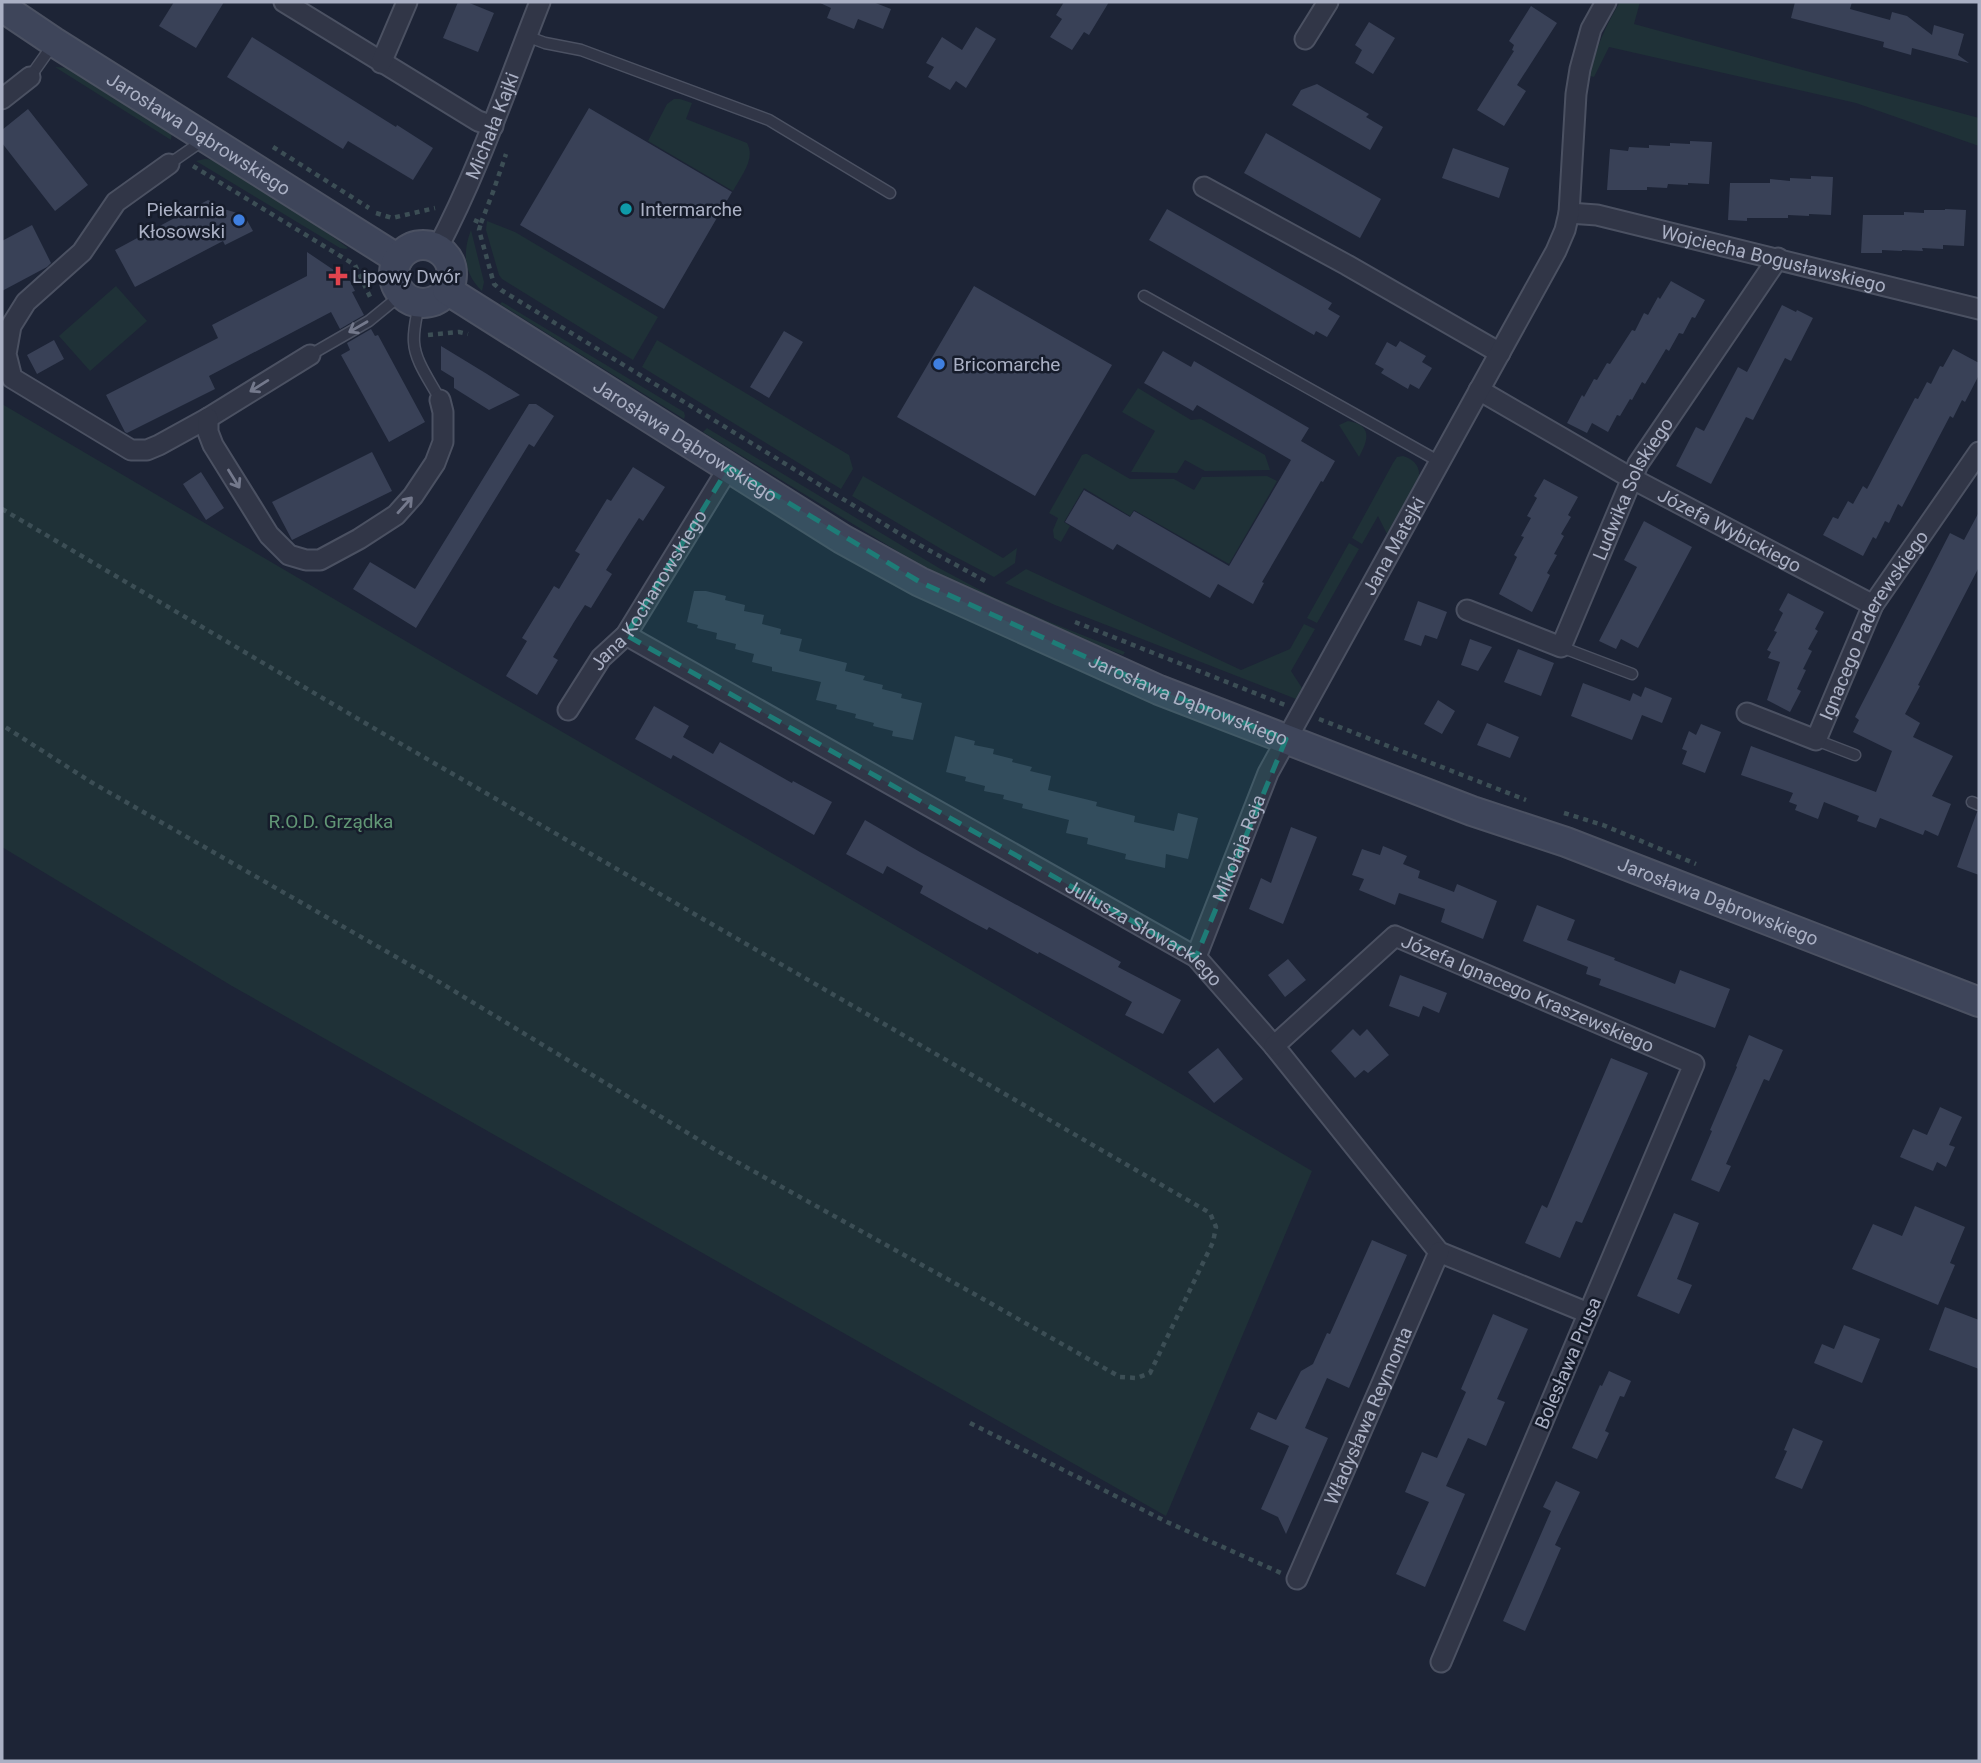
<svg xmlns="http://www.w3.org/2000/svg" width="1981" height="1763" font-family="Roboto,sans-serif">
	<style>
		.green { fill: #1f3137 }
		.building { fill: #394157 }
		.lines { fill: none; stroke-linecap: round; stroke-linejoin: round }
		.lane-casing { stroke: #4b5162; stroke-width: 13 }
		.street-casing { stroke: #4b5162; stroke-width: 23 }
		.secondary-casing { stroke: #4b5162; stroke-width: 32 }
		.path { stroke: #3c4e55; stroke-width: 4.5; stroke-dasharray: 5 5; stroke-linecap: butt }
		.lane { stroke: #313647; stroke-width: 10 }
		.street { stroke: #313647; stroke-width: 19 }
		.secondary { stroke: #3e455a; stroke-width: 28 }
		.oneway { stroke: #74798c }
		.marked { fill: #1e7c77; fill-opacity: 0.2; stroke: #1e7c77; stroke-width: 5; stroke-dasharray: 14 9; stroke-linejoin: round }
		.culture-dot { fill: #0f9aa8; stroke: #161c2b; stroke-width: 2.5 }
		.shop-dot { fill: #3f7fe0; stroke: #161c2b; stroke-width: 2.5 }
		.health-dot { fill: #e0444e; stroke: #161c2b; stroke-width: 2.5 }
		.labels { text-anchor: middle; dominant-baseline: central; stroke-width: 5; stroke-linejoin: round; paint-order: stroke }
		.street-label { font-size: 19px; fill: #aab0c4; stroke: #161c2b }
		.poi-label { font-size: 19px; fill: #aab0c4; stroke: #161c2b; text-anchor: start }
		.park-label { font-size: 19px; fill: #619675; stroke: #161c2b }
	</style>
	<rect width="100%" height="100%" fill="#1d2436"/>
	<path class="green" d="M 1620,2 L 1640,2 L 1634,24 L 1979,118 L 1979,146 L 1856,103 L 1609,47 L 1594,77 L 1590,76 C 1595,49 1606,25 1620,2 Z
		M 55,67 L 70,68 L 168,127 L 172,133 L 171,140 Z
		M 674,99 L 680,99 L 692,103 L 686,119 L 747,143 C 756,159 741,176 733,191 L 648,141 L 667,104 Z
		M 205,159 L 216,160 L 292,207 L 348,248 L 346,249 L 340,248 L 196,161 Z
		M 487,221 L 515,232 L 658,317 L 633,360 L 502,279 L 499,275 L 486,230 Z
		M 471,230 L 484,282 L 482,291 C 464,274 462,253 471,230 Z
		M 116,286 L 147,321 L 90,371 L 59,336 Z
		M 502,302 L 684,412 L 685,416 L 684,419 L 500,304 Z
		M 657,340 L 849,455 L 853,469 L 841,489 L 642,367 Z
		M 1138,388 L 1191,420 L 1201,419 L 1265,455 L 1270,470 L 1205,471 L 1185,460 L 1177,473 L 1131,472 L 1155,431 L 1122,412 Z
		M 2,404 L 450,667 L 789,863 L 1312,1171 L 1166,1516 L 232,986 L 2,847 Z
		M 1348,421 C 1372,425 1369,439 1359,457 L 1339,425 Z
		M 707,428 L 939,568 L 993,597 L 1047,621 L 1125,652 L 1123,655 L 1045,624 L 936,573 L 897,551 L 703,432 Z
		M 1085,454 L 1087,454 L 1130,479 L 1174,479 L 1194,490 L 1202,477 L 1267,476 L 1277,481 L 1229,564 L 1134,510 L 1130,516 L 1084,488 L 1064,522 L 1070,526 L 1061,542 L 1054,538 L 1053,530 L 1058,518 L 1049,513 L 1082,455 Z
		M 1403,456 C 1413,459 1420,465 1419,477 L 1387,534 L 1378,516 L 1362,544 L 1352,538 L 1393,463 L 1397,457 Z
		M 863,476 L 1003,558 L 1017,548 L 1015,563 L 994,577 L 948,553 L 852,496 Z
		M 1349,543 L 1359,549 L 1317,623 L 1307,618 Z
		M 1026,569 L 1241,670 L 1290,649 L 1304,624 L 1315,629 L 1291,671 L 1302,688 L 1296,699 L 1055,605 L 1005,583 Z"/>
	<path class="building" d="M 174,2 L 224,2 L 196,48 L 159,26 Z
		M 458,2 L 467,2 L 494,13 L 478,52 L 443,38 Z
		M 818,2 L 873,2 L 891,9 L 883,29 L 858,19 L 854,29 L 827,18 L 831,8 Z
		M 1064,2 L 1109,2 L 1089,35 L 1084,32 L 1072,50 L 1050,37 L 1062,19 L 1056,15 Z
		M 1795,2 L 1852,2 L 1850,9 L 1890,20 L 1892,12 L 1907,16 L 1932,35 L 1934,25 L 1964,34 L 1958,55 L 1969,63 L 1912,48 L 1911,55 L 1883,47 L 1884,42 L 1791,18 Z
		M 1531,6 L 1557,23 L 1517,85 L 1526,91 L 1504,126 L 1477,110 L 1514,51 L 1512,50 L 1514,45 L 1509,41 Z
		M 1369,22 L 1395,38 L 1373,74 L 1355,63 L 1362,50 L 1355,45 Z
		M 976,27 L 996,39 L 966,88 L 956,81 L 950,90 L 928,77 L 934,67 L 926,63 L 942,37 L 962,50 Z
		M 252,37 L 396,127 L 397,125 L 433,148 L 413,180 L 348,141 L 343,149 L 227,77 Z
		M 1317,84 L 1369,114 L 1366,117 L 1383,127 L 1370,150 L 1292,105 L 1301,90 Z
		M 589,108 L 732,192 L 664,309 L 520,225 Z
		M 28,109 L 88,185 L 55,211 L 2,143 L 2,130 Z
		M 1266,133 L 1381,199 L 1360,238 L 1244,173 Z
		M 1690,141 L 1712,142 L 1709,184 L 1688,183 L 1688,185 L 1668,184 L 1667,188 L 1647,187 L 1647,190 L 1607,190 L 1610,149 L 1628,151 L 1629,147 L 1649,148 L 1649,145 L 1670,146 L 1670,143 L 1690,144 Z
		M 1453,148 L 1509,168 L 1499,198 L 1442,178 Z
		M 1811,176 L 1833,177 L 1831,215 L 1809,214 L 1809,216 L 1788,215 L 1788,218 L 1747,218 L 1747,221 L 1728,220 L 1730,183 L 1770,183 L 1770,179 L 1790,181 L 1790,178 L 1811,179 Z
		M 208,200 L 215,203 L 217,207 L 244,215 L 253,231 L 225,245 L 223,241 L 135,287 L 115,250 Z
		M 1167,209 L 1332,303 L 1328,309 L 1340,316 L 1327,337 L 1316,331 L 1314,335 L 1149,240 Z
		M 1945,209 L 1966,210 L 1964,246 L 1943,245 L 1943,249 L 1922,248 L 1923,251 L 1902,250 L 1902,251 L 1882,250 L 1882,253 L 1861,253 L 1863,215 L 1904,215 L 1904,212 L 1924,213 L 1924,210 L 1945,210 Z
		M 32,225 L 51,263 L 47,267 L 2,291 L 2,241 Z
		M 307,252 L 350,281 L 355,291 L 352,292 L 364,315 L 340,329 L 331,312 L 209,376 L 215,389 L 127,433 L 125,432 L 106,395 L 218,338 L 212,325 L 307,276 Z
		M 1671,281 L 1705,300 L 1695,318 L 1692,317 L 1683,334 L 1679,333 L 1669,351 L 1666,349 L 1645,384 L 1642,382 L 1632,400 L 1630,399 L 1620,416 L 1617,415 L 1608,432 L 1592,423 L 1587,433 L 1567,423 L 1582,395 L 1584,397 L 1594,379 L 1597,380 L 1607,363 L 1610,364 L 1632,330 L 1635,331 L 1644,313 L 1648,315 L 1658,297 L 1660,299 Z
		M 974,286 L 1112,365 L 1035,496 L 897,417 Z
		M 1782,305 L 1796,312 L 1797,310 L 1813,318 L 1791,361 L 1785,358 L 1753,420 L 1746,417 L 1711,484 L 1676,466 L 1696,427 L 1704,431 L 1738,367 L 1747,372 Z
		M 371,329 L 375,336 L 378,335 L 425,422 L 389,442 L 341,355 L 350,350 L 347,343 Z
		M 784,331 L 803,342 L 769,398 L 750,387 Z
		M 54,340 L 64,359 L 37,374 L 27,355 Z
		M 1400,341 L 1426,356 L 1422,362 L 1432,368 L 1419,389 L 1410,384 L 1408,389 L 1381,373 L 1384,369 L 1375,364 L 1387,342 L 1396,347 Z
		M 441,346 L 487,374 L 520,395 L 489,410 L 454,388 L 454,378 L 441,370 Z
		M 1953,349 L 1979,363 L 1979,375 L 1965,402 L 1962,400 L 1953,418 L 1950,416 L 1902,507 L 1898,504 L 1889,523 L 1885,521 L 1876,539 L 1873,537 L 1863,556 L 1823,535 L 1833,517 L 1838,519 L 1848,501 L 1853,504 L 1863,486 L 1867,489 L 1915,398 L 1918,399 L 1927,382 L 1931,384 L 1940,366 L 1943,367 Z
		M 1163,351 L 1191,367 L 1194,361 L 1309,428 L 1301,441 L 1335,461 L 1323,482 L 1321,481 L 1262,582 L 1264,583 L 1253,604 L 1218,584 L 1210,598 L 1117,544 L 1113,550 L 1065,522 L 1084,490 L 1130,517 L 1134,511 L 1229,566 L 1280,479 L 1291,460 L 1197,405 L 1193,411 L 1144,383 Z
		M 529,404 L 536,404 L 554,416 L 534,447 L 529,444 L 416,628 L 353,589 L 370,562 L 415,589 Z
		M 372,452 L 392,491 L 292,540 L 272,502 Z
		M 633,467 L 665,487 L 643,521 L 639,518 L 628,535 L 606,570 L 612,574 L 591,608 L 585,605 L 574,622 L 553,657 L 558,660 L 537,695 L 506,676 L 527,641 L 522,638 L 554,586 L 559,589 L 580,554 L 575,551 L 607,499 L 611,501 Z
		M 201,472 L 224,508 L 206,520 L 183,484 Z
		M 1544,479 L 1578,497 L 1568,515 L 1571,517 L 1561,534 L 1564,536 L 1554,554 L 1557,555 L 1547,573 L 1550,575 L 1532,612 L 1499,594 L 1517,557 L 1514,555 L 1524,537 L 1521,536 L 1531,518 L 1527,516 L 1537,498 L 1534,496 Z
		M 1979,512 L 1979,567 L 1918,685 L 1920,686 L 1905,714 L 1920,723 L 1913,737 L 1953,756 L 1932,796 L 1951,804 L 1938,836 L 1925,830 L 1923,835 L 1880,818 L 1876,828 L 1857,821 L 1859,816 L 1824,802 L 1818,819 L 1795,810 L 1797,805 L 1789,802 L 1793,793 L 1741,775 L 1751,746 L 1876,792 L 1892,751 L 1853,732 L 1859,720 L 1855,717 L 1950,533 L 1964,540 Z
		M 1644,521 L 1692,547 L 1638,648 L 1621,639 L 1616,649 L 1599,641 L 1637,567 L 1624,560 Z
		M 694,591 L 706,591 L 726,596 L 725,600 L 745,605 L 744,611 L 764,615 L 762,624 L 781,629 L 780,634 L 802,639 L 799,651 L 847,663 L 845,671 L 865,676 L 863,680 L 883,685 L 882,689 L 902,694 L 901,698 L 922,703 L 913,740 L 892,736 L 893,731 L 873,726 L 874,723 L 855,718 L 856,714 L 836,709 L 837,705 L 816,700 L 821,682 L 772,671 L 772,667 L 752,662 L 754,654 L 735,649 L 736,644 L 716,639 L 717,633 L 697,628 L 698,625 L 687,622 Z
		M 1788,593 L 1824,612 L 1815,629 L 1818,631 L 1808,649 L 1812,651 L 1803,669 L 1806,670 L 1797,689 L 1801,691 L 1790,712 L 1767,700 L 1780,662 L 1768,658 L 1771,652 L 1767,650 L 1777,632 L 1774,631 L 1783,613 L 1779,610 Z
		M 1418,601 L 1447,612 L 1437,639 L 1425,635 L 1421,646 L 1404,640 Z
		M 1470,639 L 1492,647 L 1478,671 L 1461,665 Z
		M 1518,649 L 1554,663 L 1541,696 L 1504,682 Z
		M 1583,683 L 1630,701 L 1633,693 L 1641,697 L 1645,687 L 1672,698 L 1662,723 L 1642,715 L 1632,740 L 1571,716 Z
		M 1438,700 L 1455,711 L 1442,734 L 1424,724 Z
		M 654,706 L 689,726 L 683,737 L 713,754 L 720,742 L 792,783 L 793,781 L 832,802 L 814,835 L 673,755 L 671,759 L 635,739 Z
		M 1487,723 L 1519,737 L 1510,758 L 1477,745 Z
		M 1701,724 L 1721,732 L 1705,773 L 1682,764 L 1687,751 L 1682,749 L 1689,731 L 1696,735 Z
		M 955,736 L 975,741 L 974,745 L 994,749 L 993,754 L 1013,759 L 1012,762 L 1032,767 L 1030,771 L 1051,776 L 1048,790 L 1097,802 L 1096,806 L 1135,816 L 1134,822 L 1174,831 L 1178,813 L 1198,818 L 1188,859 L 1166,854 L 1165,868 L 1125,859 L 1126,854 L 1087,844 L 1088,838 L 1066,833 L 1069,820 L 1022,808 L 1023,804 L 1003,799 L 1004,795 L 984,791 L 985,786 L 965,781 L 966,777 L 946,772 Z
		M 1977,812 L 1979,812 L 1979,875 L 1957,867 Z
		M 865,820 L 920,852 L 1121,962 L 1118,967 L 1181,1000 L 1163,1034 L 1125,1015 L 1132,1002 L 1039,952 L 1038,954 L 989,927 L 987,930 L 970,921 L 920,893 L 923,886 L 887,866 L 883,874 L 846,854 Z
		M 1291,827 L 1317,837 L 1283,924 L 1249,909 L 1261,878 L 1271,883 Z
		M 1383,846 L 1407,856 L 1403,864 L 1420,871 L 1418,878 L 1454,892 L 1457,884 L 1497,901 L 1483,939 L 1441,922 L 1445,909 L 1399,893 L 1395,905 L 1359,890 L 1364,879 L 1352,875 L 1362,849 L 1380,855 Z
		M 1537,905 L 1575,920 L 1567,940 L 1615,958 L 1614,960 L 1675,984 L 1680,970 L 1730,989 L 1715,1028 L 1599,985 L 1601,979 L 1586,974 L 1588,967 L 1523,941 Z
		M 1288,959 L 1306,980 L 1285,997 L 1268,975 Z
		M 1400,975 L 1447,993 L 1439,1013 L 1423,1006 L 1419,1017 L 1389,1006 Z
		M 1353,1029 L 1360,1036 L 1367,1029 L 1389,1055 L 1368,1073 L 1364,1070 L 1355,1078 L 1331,1051 Z
		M 1749,1035 L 1783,1050 L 1769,1081 L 1764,1079 L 1726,1164 L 1731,1166 L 1719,1192 L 1691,1180 L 1712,1131 L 1710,1130 L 1737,1067 L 1736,1066 Z
		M 1218,1048 L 1243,1079 L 1214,1103 L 1188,1072 Z
		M 1611,1058 L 1648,1073 L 1582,1223 L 1576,1221 L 1560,1258 L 1525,1243 L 1542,1205 L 1547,1208 Z
		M 1940,1107 L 1962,1117 L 1949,1145 L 1955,1147 L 1946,1167 L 1937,1162 L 1933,1171 L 1900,1157 L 1913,1129 L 1927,1135 Z
		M 1915,1206 L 1965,1227 L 1950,1263 L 1955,1265 L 1938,1305 L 1852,1269 L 1873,1224 L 1902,1236 Z
		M 1674,1213 L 1699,1223 L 1677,1279 L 1692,1285 L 1679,1314 L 1637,1296 Z
		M 1372,1240 L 1407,1255 L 1349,1388 L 1327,1378 L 1305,1428 L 1328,1438 L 1286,1534 L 1278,1517 L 1261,1509 L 1289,1446 L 1250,1429 L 1258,1412 L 1276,1420 L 1301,1371 L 1313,1364 L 1327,1333 L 1330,1334 Z
		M 1945,1307 L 1979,1320 L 1979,1369 L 1929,1350 Z
		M 1493,1314 L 1528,1329 L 1497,1399 L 1505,1402 L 1486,1446 L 1468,1438 L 1446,1486 L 1465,1494 L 1425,1587 L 1396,1574 L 1429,1502 L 1405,1492 L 1422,1452 L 1437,1458 L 1466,1392 L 1461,1389 Z
		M 1844,1325 L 1880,1339 L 1862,1383 L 1814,1363 L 1822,1344 L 1834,1349 Z
		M 1609,1371 L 1631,1381 L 1624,1397 L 1620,1396 L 1605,1431 L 1609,1433 L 1597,1459 L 1572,1448 L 1600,1385 L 1602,1386 Z
		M 1793,1428 L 1823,1441 L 1802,1489 L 1775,1478 L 1787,1451 L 1784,1450 Z
		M 1556,1481 L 1580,1492 L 1555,1545 L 1561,1548 L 1525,1631 L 1503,1621 L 1551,1511 L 1543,1507 Z"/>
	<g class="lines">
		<defs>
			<path id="lane" d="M 526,36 L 545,43 L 581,50 L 769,120 L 890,193
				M 30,77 L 54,43
				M 169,164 L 195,146 L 202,136
				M 1144,296 L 1440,462
				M 419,303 C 417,316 413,329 414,342 C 415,362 431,382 440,400
				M 310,355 L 369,321 L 402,294
				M 1561,647 L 1632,674
				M 1816,740 L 1855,755
				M 1972,802 L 1979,805"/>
			<g id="street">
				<path d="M 284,2 L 478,121 L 493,126"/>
				<path d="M 1305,39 L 1328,2"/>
				<path d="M 381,63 L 407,2"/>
				<path d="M 2,99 L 30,77"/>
				<path d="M 169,164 L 116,202 L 82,252 L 26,302 L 11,326 L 6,354 L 12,378 L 131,450 L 147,450 L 159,445 L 208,418 L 310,355"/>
				<path d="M 1204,187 L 1347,265 L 1500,353"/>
				<path id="s1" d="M 1569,213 L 1597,215 L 1979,309"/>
				<path id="s2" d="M 437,249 C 479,170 507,85 540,2"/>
				<path id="s3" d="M 1479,390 L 1631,478 L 1873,605"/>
				<path d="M 208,418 L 208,432 L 213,445 L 269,535 L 289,555 L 306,560 L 320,560 L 359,539 L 396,515 L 413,496 L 435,463 L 443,442 L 443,412 L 440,400"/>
				<path id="s4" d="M 1467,610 L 1561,647 L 1638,464 L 1778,258"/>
				<path id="s5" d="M 626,635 L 1196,957 L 1274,1046 L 1439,1252 L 1588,1313"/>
				<path id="s6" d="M 568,710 L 601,658 L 626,635 L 729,467"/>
				<path id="s7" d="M 1747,713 L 1816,740 L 1873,605 L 1979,452"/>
				<path id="s8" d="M 1196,957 L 1268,773 L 1556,251 L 1565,230 L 1569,213 L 1576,94 L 1580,69 L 1591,29 L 1606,2"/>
				<path id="s9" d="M 1274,1046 L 1395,936 L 1694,1064 L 1441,1662"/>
				<path id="s10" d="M 1297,1579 L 1439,1252"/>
			</g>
			<g id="secondary">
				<path id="s11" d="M 2,7 L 54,42 L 398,259"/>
				<circle cx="423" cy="274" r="29"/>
				<path id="s12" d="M 447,290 L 842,539 L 920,582 L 1159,690 L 1472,811 L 1566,842 L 1979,1002"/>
			</g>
		</defs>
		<use href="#lane" class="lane-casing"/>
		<use href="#street" class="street-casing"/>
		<use href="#secondary" class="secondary-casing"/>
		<path class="path" d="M 273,147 L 369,208
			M 193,166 L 355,265 L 372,301
			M 376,213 L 392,218 L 435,208
			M 474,220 L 481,223 L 479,230 L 494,284 L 501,290 L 905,537 L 987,582
			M 481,223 L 493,192 L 506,154
			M 428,335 L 459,332 L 468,334
			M 2,509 L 365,723 L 1210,1213 L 1216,1227 L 1213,1242 L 1150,1373 L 1137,1378 L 1120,1377 L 976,1295 L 719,1152 L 431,977 L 91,782 L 2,725
			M 1075,622 L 1285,705
			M 1319,719 L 1526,800
			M 1564,813 L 1603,825 L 1696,864
			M 970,1423 L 1167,1522 L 1281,1573"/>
		<use href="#lane" class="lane"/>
		<use href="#street" class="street"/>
		<use href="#secondary" class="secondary"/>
	</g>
	<defs><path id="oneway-shaft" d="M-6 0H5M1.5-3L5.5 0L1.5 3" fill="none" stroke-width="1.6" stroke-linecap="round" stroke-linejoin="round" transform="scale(1.75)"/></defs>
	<g class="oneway">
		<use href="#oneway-shaft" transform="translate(358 327) rotate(150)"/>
		<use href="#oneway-shaft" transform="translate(259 386) rotate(148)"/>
		<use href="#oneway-shaft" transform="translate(234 479) rotate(58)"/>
		<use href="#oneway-shaft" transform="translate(405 505) rotate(-48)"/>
	</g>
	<path class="marked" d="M 729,467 L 920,582 L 1159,690 L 1286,739 L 1196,957 L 626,635 Z"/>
	<circle class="culture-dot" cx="626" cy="209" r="7"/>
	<g class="shop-dot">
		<circle cx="239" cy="220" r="7"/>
		<circle cx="939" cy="364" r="7"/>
	</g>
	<path class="health-dot" d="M334.5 265.5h7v7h7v7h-7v7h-7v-7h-7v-7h7z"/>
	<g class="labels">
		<g class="street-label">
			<text stroke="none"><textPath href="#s2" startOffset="135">Michała Kajki</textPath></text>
			<text stroke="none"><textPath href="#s11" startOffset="234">Jarosława Dąbrowskiego</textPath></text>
			<text stroke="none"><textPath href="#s1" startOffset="210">Wojciecha Bogusławskiego</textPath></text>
			<text stroke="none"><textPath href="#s12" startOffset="282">Jarosława Dąbrowskiego</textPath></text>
			<text stroke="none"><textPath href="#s4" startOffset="275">Ludwika Solskiego</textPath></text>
			<text stroke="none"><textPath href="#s3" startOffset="287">Józefa Wybickiego</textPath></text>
			<text stroke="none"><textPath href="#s8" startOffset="457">Jana Matejki</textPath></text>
			<text stroke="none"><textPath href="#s6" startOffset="145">Jana Kochanowskiego</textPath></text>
			<text stroke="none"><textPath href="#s7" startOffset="203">Ignacego Paderewskiego</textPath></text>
			<text stroke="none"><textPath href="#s12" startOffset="849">Jarosława Dąbrowskiego</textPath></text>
			<text stroke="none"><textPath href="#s8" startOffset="117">Mikołaja Reja</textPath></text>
			<text stroke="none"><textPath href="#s12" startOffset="1416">Jarosława Dąbrowskiego</textPath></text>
			<text stroke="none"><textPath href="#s5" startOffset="598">Juliusza Słowackiego</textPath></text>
			<text stroke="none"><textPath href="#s9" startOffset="308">Józefa Ignacego Kraszewskiego</textPath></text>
			<text transform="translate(1568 1363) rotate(-67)">Bolesława Prusa</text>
			<text stroke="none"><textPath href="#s10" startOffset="178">Władysława Reymonta</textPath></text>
		</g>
		<g class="poi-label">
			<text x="225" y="209" text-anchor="end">Piekarnia<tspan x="225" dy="22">Kłosowski</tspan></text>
			<text x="640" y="209">Intermarche</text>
			<text x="352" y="276">Lipowy Dwór</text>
			<text x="953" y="364">Bricomarche</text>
		</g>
		<g class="park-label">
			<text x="331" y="821">R.O.D. Grządka</text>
		</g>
	</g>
	<rect width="1981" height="1763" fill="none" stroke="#aab0c4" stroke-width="7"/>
</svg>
